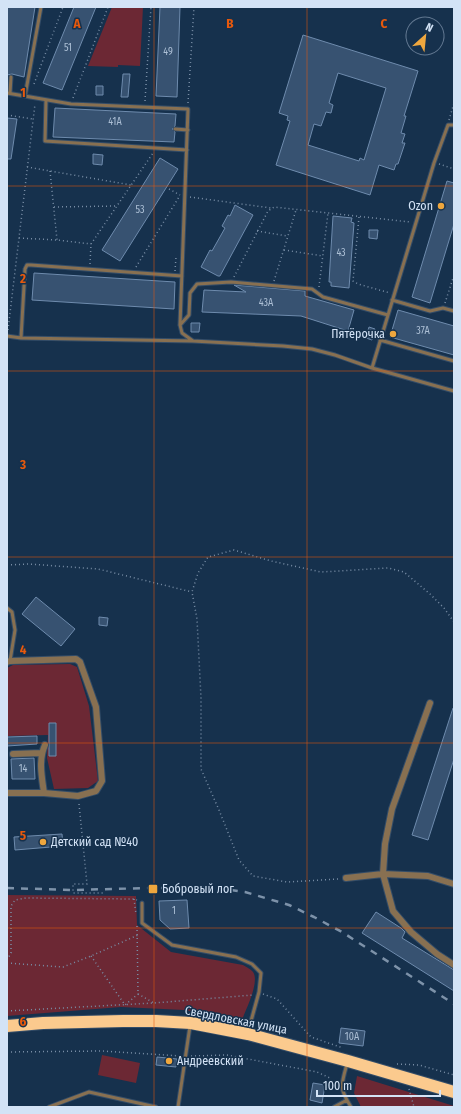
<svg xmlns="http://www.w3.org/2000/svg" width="461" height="1114" font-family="'Fira Sans Condensed',sans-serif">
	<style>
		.green { fill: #6c2834 }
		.building { fill: #375271; stroke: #6e8bad; fill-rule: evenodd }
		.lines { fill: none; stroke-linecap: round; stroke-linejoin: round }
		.lane-casing { stroke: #344d68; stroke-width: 5 }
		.street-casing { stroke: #344d68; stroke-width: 8 }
		.highway-casing { stroke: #344d68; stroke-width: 14 }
		.path { stroke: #798ea6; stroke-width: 1.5; stroke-dasharray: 1 3; stroke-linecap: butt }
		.lane { stroke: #887051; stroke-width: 3 }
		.street { stroke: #887051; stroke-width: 6 }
		.highway { stroke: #fbca8e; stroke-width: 12 }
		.rail { stroke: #7d92a9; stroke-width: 2.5; stroke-dasharray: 7 7; stroke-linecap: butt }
		.grid { fill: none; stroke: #e8590c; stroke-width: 1; stroke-opacity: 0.55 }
		.poi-dot { fill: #efa73e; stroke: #16314d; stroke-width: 1.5 }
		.labels { text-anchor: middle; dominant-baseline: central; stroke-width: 3; stroke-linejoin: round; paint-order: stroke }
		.number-label { font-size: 10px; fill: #acbfd5 }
		.poi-label { font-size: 12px; fill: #d3e3f6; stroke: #16314d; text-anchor: start }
		.street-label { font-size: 12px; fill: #d3e3f6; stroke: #16314d }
		.grid-label { font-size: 13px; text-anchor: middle; font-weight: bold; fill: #e8590c; stroke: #16314d; stroke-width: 3; stroke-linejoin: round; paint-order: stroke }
	</style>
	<rect width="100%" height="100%" fill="#16314d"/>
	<path class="green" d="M 112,7 L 143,7 L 140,66 L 118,65 L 118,67 L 88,66 Z
		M 70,664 L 77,667 L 89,706 L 98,781 L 88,788 L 54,789 L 47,758 L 48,735 L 7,736 L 7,668 L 13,665 Z
		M 7,895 L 136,896 L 137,925 L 171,952 L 243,965 C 246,967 251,969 253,972 C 260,982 246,1009 242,1020 L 184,1010 L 121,1007 L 7,1016 Z
		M 102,1055 L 140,1063 L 136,1083 L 98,1075 Z
		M 357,1076 L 454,1106 L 454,1107 L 361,1107 L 354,1093 Z"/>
	<path class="building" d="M 7,7 L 35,7 L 24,77 L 12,74 L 7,75 Z
		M 74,7 L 96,7 L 62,90 L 43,83 Z
		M 160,7 L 180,7 L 177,97 L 156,96 Z
		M 303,35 L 418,71 L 404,116 L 406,116 L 401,133 L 405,134 L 402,143 L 405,143 L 398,164 L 396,164 L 394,170 L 379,165 L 370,195 L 276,165 L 290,121 L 287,120 L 288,116 L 279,113 ZM 338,73 L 386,88 L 364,160 L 360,158 L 359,161 L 308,145 L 314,124 L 321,126 L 326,112 L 331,113 L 333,105 L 329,103 Z
		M 123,74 L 130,74 L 128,97 L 121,97 Z
		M 96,86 L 103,86 L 103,95 L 96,95 Z
		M 55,108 L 176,114 L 175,126 L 172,129 L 175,132 L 174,142 L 53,137 Z
		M 7,118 L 17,119 L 11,159 L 7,159 Z
		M 93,154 L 103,155 L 102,165 L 93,164 Z
		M 160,158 L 178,169 L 120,261 L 102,250 Z
		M 447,181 L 454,183 L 454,224 L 430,303 L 412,297 Z
		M 235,205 L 253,215 L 220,276 L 218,276 L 201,267 L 210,250 L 212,251 L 225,228 L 222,226 L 228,215 L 230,216 Z
		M 333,216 L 352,218 L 351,222 L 354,223 L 349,288 L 331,286 L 331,282 L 329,282 Z
		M 369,230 L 378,230 L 377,239 L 369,238 Z
		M 34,273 L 175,282 L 174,309 L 32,300 Z
		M 234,285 L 305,291 L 305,296 L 354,310 L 348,331 L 301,316 L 202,312 L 204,290 L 246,292 Z
		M 398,310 L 454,326 L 454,355 L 390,337 Z
		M 191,323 L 200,323 L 199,332 L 191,332 Z
		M 369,327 L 375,329 L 372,340 L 366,338 Z
		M 36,597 L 75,629 L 61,646 L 22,614 Z
		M 99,617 L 108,618 L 107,626 L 99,625 Z
		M 453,708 L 454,709 L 454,759 L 428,840 L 412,835 Z
		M 49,723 L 56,723 L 56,756 L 49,756 Z
		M 37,736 L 37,744 L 7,746 L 7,737 Z
		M 34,758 L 35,779 L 12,779 L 11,759 Z
		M 62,834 L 63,846 L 15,850 L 14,837 Z
		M 187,900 L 189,928 L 170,929 L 160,920 L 159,901 Z
		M 376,912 L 401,928 L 405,932 L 402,938 L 454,970 L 454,991 L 362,933 Z
		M 341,1028 L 365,1031 L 363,1046 L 339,1043 Z
		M 157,1057 L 177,1059 L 176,1067 L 156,1065 Z
		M 313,1083 L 325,1085 L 322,1103 L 310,1100 Z"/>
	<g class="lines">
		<defs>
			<path id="lane" d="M 7,93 L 71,104 L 188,109 L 180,325 L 182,333 L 193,341 L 283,346 L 312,349 L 335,355 L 372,368 L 434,163 L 448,125 L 454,125
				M 10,93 L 11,77
				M 25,96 L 41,7
				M 46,100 L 45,141 L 187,150
				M 175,129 L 188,130
				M 392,300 L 430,311 L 443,308 L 454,311
				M 180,325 L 189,315 L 190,293 L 197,284 L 231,282 L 312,289 L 323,297 L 388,315
				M 7,336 L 21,338 L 193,341
				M 21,338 L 25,269 L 27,265 L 31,265 L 182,276
				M 380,340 L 454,361
				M 372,368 L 454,391
				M 7,608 L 12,612 L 15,630 L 10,661
				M 142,903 L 142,923 L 172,945 L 236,957 L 252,964 L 261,973 L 259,992 L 248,1032
				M 347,1064 C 341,1085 339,1088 351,1107
				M 49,1107 L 89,1092 L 156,1107
				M 178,1107 L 190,1026
				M 334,1107 L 347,1100"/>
			<path id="street" d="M 7,662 L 10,661 L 76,659 L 80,662 L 96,707 L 102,781 L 96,791 L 78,796 L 44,793 L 7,793
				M 430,703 L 392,809 L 385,844 L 383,874 L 393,911 L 411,932 L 437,954 L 454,965
				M 13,754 L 41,753
				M 44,793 C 42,778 38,760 45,745
				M 346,878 L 383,874 L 428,876 L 454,884"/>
			<path id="highway" d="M 7,1026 L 43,1023 L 123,1021 L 156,1021 L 191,1023 L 248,1034 L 348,1061 L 454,1092"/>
		</defs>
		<use href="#lane" class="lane-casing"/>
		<use href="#street" class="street-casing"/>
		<use href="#highway" class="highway-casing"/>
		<path class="path" d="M 34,84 L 63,7
			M 73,98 L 108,7
			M 145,101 L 151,7
			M 188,103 L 194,7
			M 7,115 L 33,119
			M 449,120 L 454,103
			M 439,164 L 454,169
			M 27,167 L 131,185
			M 50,171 L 57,240
			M 169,189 L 180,195
			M 190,197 L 271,208
			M 54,207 L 116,206
			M 359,217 L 353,281 L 358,284 L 390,293
			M 257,231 L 287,236
			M 19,238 L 57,240 L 91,244
			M 284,250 L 323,256
			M 90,264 L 91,244 L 153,153
			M 136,267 L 179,197
			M 175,271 L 176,257
			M 234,277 L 268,211 L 274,207 L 410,222
			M 274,281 L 296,210
			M 319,287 L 328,213
			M 445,303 L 454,275
			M 8,330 L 35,104
			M 7,565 L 29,564 L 98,569 L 192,592
			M 79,804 L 87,884 L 73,884 L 73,893 L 105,893
			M 338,879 L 287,882 L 253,876 L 239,860 L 219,810 L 201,769 L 201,698 L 197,619 L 192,592 L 198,573 L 208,557 L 234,550 L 271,561 L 321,572 L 388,568 L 404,572 L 430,594 L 444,608 L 454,622
			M 134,899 L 136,914
			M 137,926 L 138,994 L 154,1003
			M 91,956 L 125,1005 L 138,994
			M 7,960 L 11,953 L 11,906 L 15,900 L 26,898 L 134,899 L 137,900
			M 7,963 L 63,967 L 91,956 L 138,935
			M 263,994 L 277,999 L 311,1037 L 343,1048
			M 7,1011 L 154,1003 L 253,995
			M 7,1052 L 102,1051 L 181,1056
			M 191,1056 L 227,1055 L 317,1072 L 330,1078
			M 397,1064 L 419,1065 L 454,1075
			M 409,1089 L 414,1107"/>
		<use href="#lane" class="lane"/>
		<use href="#street" class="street"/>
		<use href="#highway" class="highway"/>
		<path class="rail" d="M 7,888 L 73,890 L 150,888 L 218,888 L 245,892 L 289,905 L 314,917 L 342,932 L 454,1004"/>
	</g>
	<path class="grid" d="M 154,7 L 154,1107M 307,7 L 307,1107M 7,186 L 454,186M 7,371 L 454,371M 7,557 L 454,557M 7,743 L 454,743M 7,928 L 454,928"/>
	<g class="poi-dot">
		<circle cx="441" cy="206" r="4"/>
		<circle cx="393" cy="334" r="4"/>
		<circle cx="43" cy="842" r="4"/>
		<rect x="148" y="884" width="10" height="10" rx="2"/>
		<circle cx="169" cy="1061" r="4"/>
	</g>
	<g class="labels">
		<g class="number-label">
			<text x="68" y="48">51</text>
			<text x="168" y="52">49</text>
			<text x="115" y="122">41А</text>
			<text x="140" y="210">53</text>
			<text x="341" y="253">43</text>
			<text x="266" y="303">43А</text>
			<text x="423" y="331">37А</text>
			<text x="23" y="769">14</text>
			<text x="174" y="911">1</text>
			<text x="352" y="1037">10А</text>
		</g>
		<g class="poi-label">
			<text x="433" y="206" text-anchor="end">Ozon</text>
			<text x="385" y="334" text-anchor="end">Пятёрочка</text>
			<text x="51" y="842">Детский сад №40</text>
			<text x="162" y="889">Бобровый лог</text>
			<text x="177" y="1061">Андреевский</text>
		</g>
		<g class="street-label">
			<text transform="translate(236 1020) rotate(11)">Свердловская улица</text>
		</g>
	</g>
	<g class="grid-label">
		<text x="77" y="28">A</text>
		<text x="230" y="28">B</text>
		<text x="384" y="28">C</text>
		<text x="23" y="97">1</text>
		<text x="23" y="283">2</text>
		<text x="23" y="469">3</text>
		<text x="23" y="654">4</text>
		<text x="23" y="840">5</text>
		<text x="23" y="1026">6</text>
	</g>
	<rect width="461" height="1114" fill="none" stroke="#d3e3f6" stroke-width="16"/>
	<g transform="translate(425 36) rotate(27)"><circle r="19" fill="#16314d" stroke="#627891"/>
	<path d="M0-3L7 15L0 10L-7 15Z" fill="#efa73e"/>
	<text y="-6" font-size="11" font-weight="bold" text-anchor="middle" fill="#d3e3f6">N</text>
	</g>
	<path d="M317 1090v6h123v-6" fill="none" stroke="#d3e3f6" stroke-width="2"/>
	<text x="323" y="1090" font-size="12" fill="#d3e3f6" stroke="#16314d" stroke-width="3" paint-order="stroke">100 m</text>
</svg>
